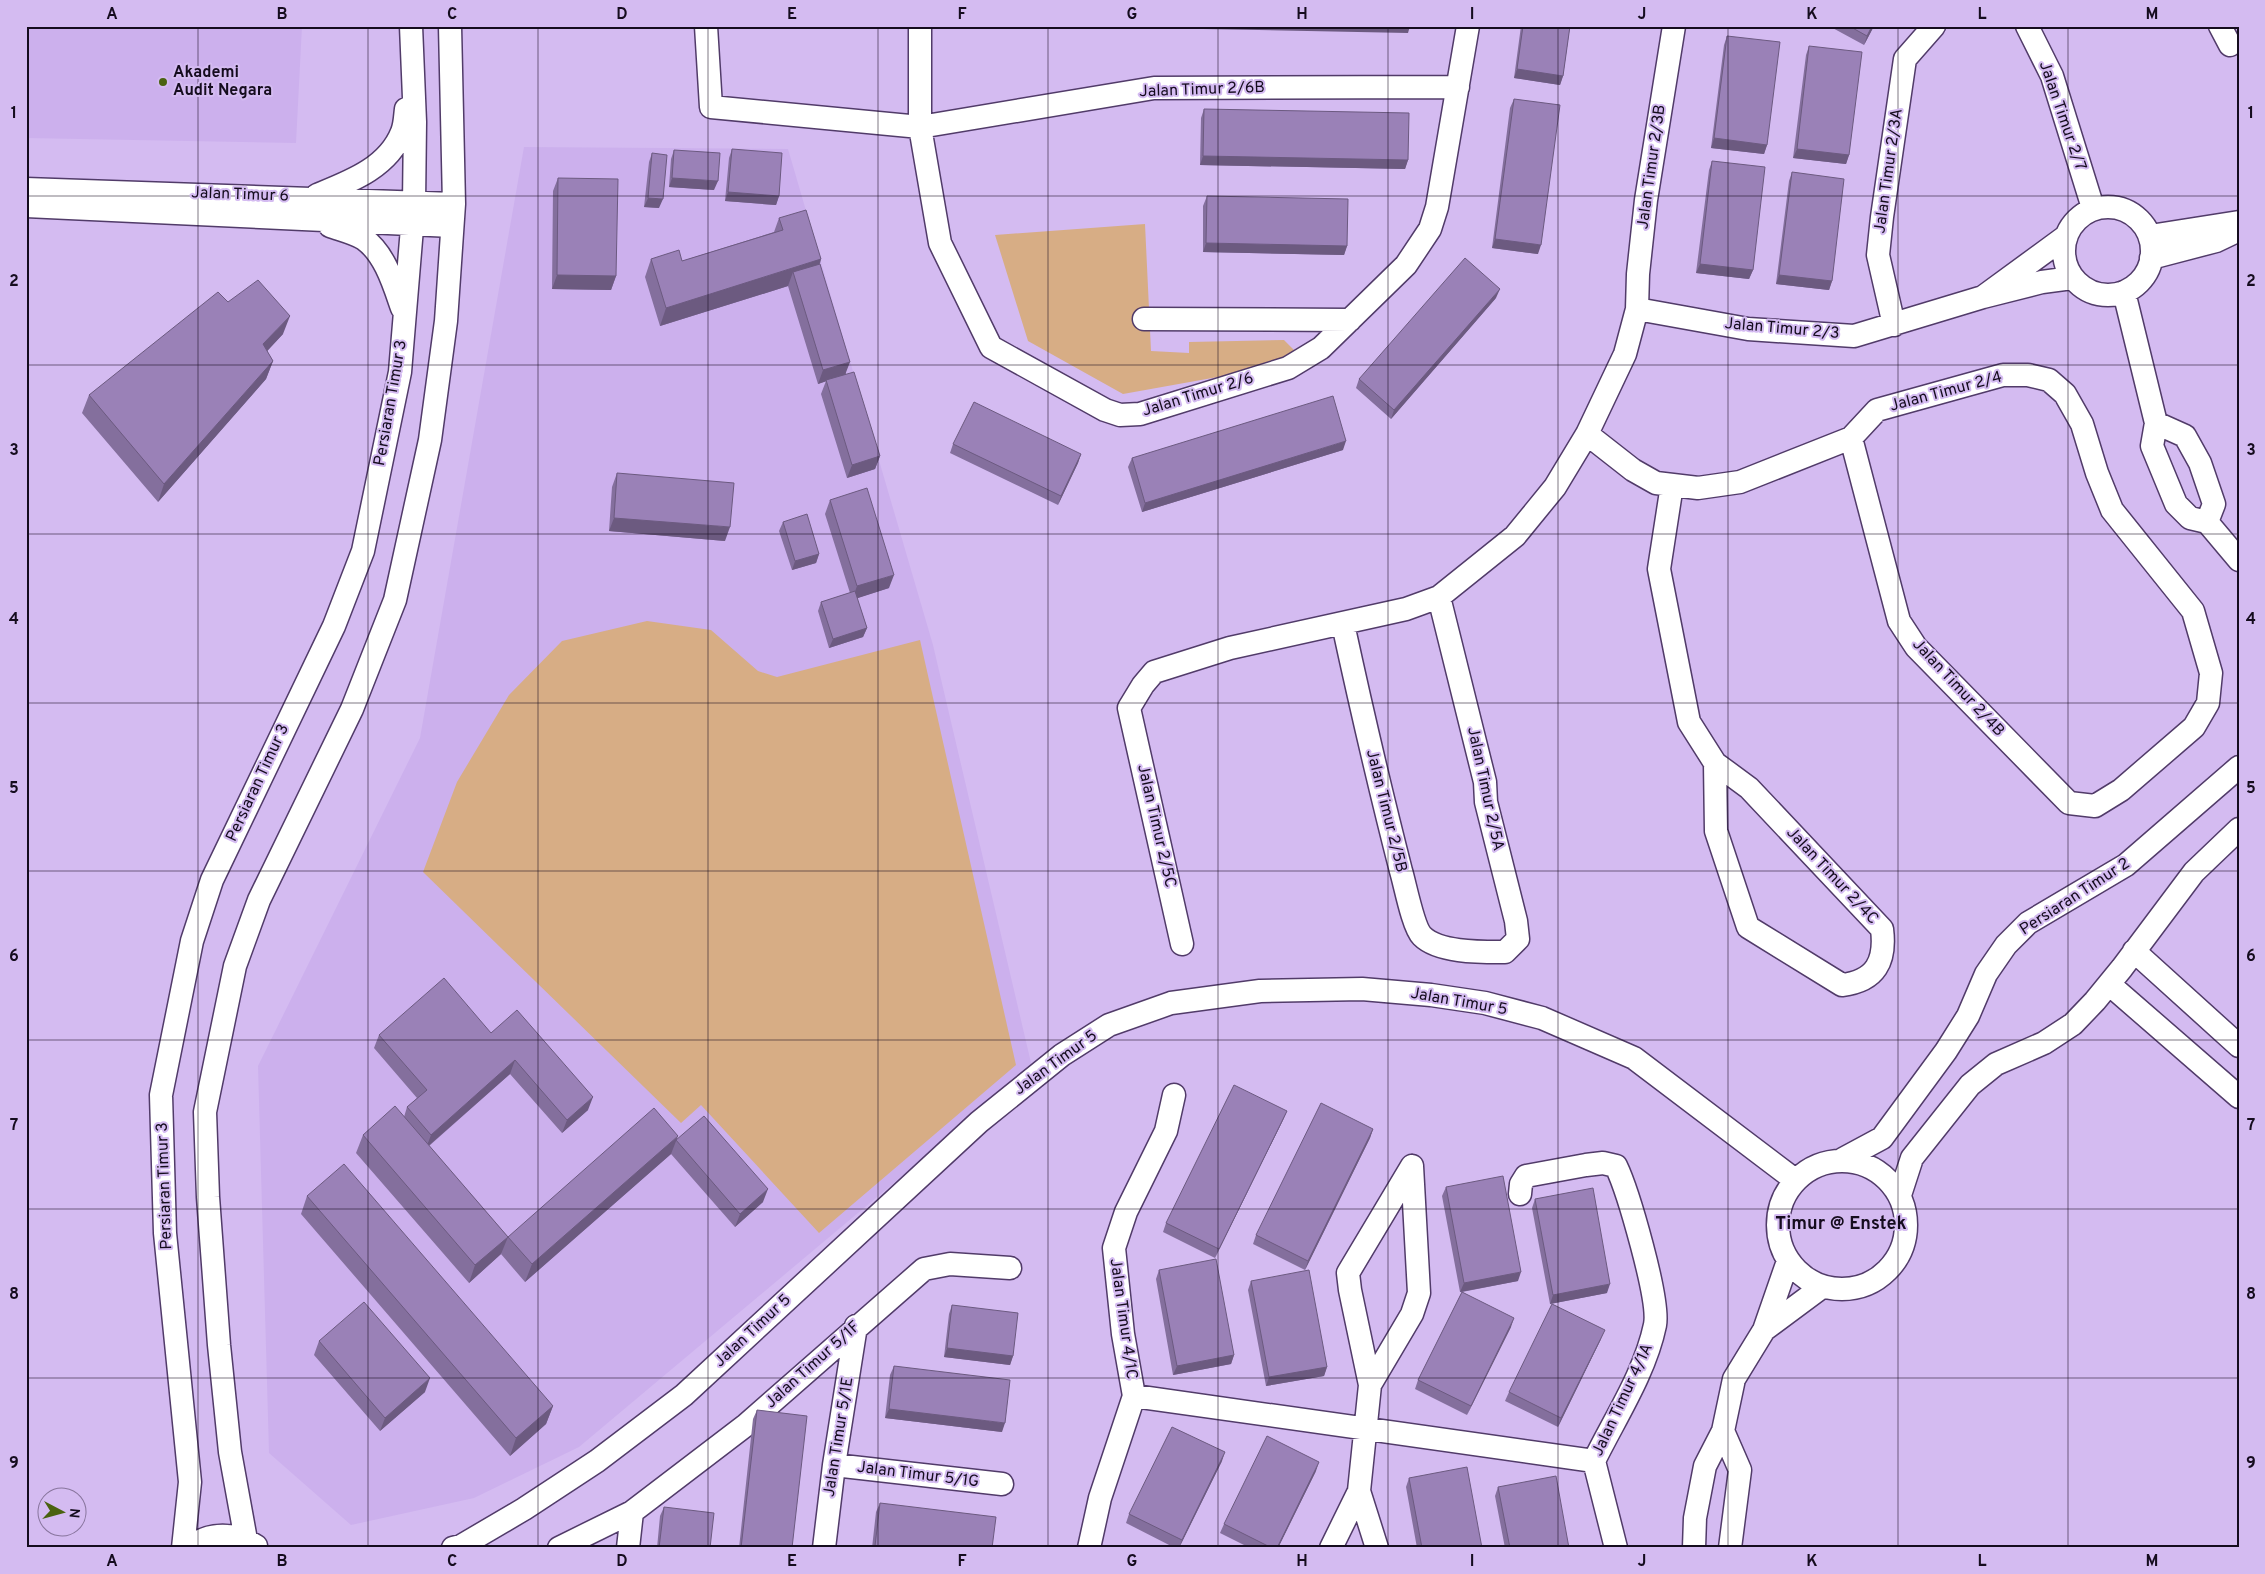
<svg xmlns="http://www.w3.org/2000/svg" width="2265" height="1574" font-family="Overpass,sans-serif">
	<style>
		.built { fill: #ccb0ed }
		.green { fill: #d7ad85 }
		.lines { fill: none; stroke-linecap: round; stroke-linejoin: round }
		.minor-casing { stroke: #513b69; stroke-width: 25 }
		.minor { stroke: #fff; stroke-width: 22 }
		.wall { fill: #846f9d }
		.shaded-wall { fill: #6c5a80 }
		.building { fill: #9a81b7; stroke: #6c5a80 }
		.grid { fill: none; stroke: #150c1e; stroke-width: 1; stroke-opacity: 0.55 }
		.poi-dot { fill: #4a6210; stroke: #d4bbf1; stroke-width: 2 }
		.labels { text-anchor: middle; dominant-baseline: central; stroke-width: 4; stroke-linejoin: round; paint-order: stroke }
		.poi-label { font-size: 16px; font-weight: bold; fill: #150c1e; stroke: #d4bbf1; text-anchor: start }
		.street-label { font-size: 16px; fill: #150c1e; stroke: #d4bbf1 }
		.neighbourhood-label { font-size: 18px; font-weight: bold; fill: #150c1e; stroke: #d4bbf1 }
		.neatline { fill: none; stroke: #150c1e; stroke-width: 2 }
		.grid-label { font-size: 16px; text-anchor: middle; font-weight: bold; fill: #150c1e }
	</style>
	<rect width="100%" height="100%" fill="#d4bbf1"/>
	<path class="built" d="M 26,26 L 302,26 L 296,143 L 26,138 Z
		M 524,147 L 788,149 L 933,645 L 1032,1067 L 579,1447 L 474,1498 L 351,1525 L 269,1453 L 258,1066 L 420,738 Z"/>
	<path class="green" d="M 1145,224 L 1151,351 L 1189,353 L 1189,342 L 1284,340 L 1297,353 L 1284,365 L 1123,394 L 1028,341 L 995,235 Z
		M 647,621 L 711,630 L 758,671 L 777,677 L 920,640 L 1016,1065 L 819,1233 L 701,1105 L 681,1123 L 423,872 L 457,782 L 509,695 L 562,641 Z"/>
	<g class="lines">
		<defs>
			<path id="minor" d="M 706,26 L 711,107 L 920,127 L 1154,88 L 1458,87
				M 920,26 L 920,127 L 940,243 L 991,347 L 1105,410 L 1120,415 L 1140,414 L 1288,368 L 1321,348 L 1406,265 L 1430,229 L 1437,207 L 1468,26
				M 2027,26 L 2052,76 L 2093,208
				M 2220,26 L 2230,45
				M 26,189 L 454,204
				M 317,195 C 349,182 388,168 402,132 C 405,125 405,116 406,109
				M 26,206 L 452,226
				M2064 251a44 44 0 1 1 88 0a44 44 0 1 1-88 0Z
				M 330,226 C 341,230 354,233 364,239 C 385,254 394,285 402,308
				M 2150,236 L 2239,222
				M 2065,237 L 1983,297 L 2042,282 L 2072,278
				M 2151,258 L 2216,241 L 2239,230
				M 2124,292 L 2156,423 L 2152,446 L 2176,504 L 2190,518 L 2207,522 L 2239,560
				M 1637,309 L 1748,329 L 1854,336 L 1983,297
				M 1144,319 L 1350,320
				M 1894,325 L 1878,255 L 1882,217 L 1905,59 L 1934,26
				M 2156,423 L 2185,436 L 2200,463 L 2214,504 L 2207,522
				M 1587,434 L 1633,470 L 1656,483 L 1698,488 L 1740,482 L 1851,438 L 1877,410 L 2003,375 L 2028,375 L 2049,380 L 2065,394 L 2082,424 L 2097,473 L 2112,510 L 2193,611 L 2211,673 L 2208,703 L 2194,727 L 2121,790 L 2095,806 L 2069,803 L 1916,647 L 1899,621 L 1851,438
				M 1672,485 L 1659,569 L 1689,722 L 1715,763 L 1749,788 L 1882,929 C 1886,961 1876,981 1842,985 L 1748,927 L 1716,831 L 1715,763
				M 1343,624 C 1361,707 1380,789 1401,871 C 1405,884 1413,927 1422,936 C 1439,953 1482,952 1505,952 L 1518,939 L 1516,921 L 1486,802 L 1485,782 L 1439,597
				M 1182,944 L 1129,708 L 1143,685 L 1154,672 L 1230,648 L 1406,609 L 1439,597 L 1515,536 L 1555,487 L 1587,434 L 1625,354 L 1637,309 L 1638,274 L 1646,200 L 1674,26
				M 2134,951 L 2239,1046
				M 2109,984 L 2239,1097
				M 1843,1159 L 1882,1138 L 1946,1051 L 1968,1016 L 1986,974 L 2006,945 L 2028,923 L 2126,865 L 2239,767
				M1778 1225a64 64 0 1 1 128 0a64 64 0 1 1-128 0Z
				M 1520,1194 L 1521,1184 L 1526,1176 L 1586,1165 L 1603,1163 L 1616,1166 C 1628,1191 1660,1300 1655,1325 C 1645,1373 1615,1418 1594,1461 L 1616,1548
				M 1900,1195 L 1912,1158 L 1970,1085 L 1996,1064 L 2044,1043 L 2073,1024 L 2095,1001 L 2122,968 L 2194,872 L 2239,829
				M 1764,1330 L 1822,1287
				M 1370,1385 L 1412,1314 L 1419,1293 L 1412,1166
				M 1134,1396 L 1594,1461
				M 1723,1431 L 1740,1470 L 1730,1548
				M 834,1465 L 1002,1484
				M 1359,1491 L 1377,1548
				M 246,1540 L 230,1452 L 219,1345 L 208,1197 L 205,1112 L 235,966 L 259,900 L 352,709 L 395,600 L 430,440 L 446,321 L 454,204 L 450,26
				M 183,1548 L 190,1482 L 165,1233 L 161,1095 L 192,941 L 212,880 L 334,626 L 363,551 L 400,372 L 414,204 L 415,122 L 411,26
				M 190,1548 C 209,1531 236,1533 256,1546
				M 453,1548 L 461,1546 L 524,1509 L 597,1461 L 684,1395 L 979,1122 L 1062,1055 L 1109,1025 L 1171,1003 L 1260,991 L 1362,989 L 1431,995 L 1485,1003 L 1542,1018 L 1634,1058 L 1795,1180
				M 559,1548 L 632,1512 L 746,1425 L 924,1269 L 950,1264 L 1010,1268
				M 628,1548 L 632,1512
				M 824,1548 L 834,1465 L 856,1326
				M 1089,1548 L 1100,1498 L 1134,1396 L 1123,1334 L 1114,1248 L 1126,1212 L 1166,1131 L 1174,1095
				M 1331,1548 L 1359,1491 L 1370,1385 L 1350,1290 L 1348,1273 L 1412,1166
				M 1694,1548 L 1695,1518 L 1705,1466 L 1723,1431 L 1734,1379 L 1764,1330 L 1788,1261"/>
		</defs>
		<use href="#minor" class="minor-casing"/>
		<use href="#minor" class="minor"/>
	</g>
	<path class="wall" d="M 1521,26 L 1570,26 L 1563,76 L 1560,85 L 1514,78 Z
		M 1829,26 L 1874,26 L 1864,45 Z
		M 1727,36 L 1767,145 L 1764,154 L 1711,148 L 1724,45 Z
		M 1809,46 L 1849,155 L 1846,164 L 1793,158 L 1806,55 Z
		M 1514,99 L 1538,254 L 1492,248 L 1510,108 Z
		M 1204,109 L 1408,160 L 1405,169 L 1200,165 L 1201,118 Z
		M 732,149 L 779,196 L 776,205 L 725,201 L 729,158 Z
		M 674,150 L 714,190 L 669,187 L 671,159 Z
		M 652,153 L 659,208 L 644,207 L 649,162 Z
		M 1712,161 L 1753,270 L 1749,279 L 1696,273 L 1709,170 Z
		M 1792,172 L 1832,281 L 1829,290 L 1776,284 L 1789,181 Z
		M 558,178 L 616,276 L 611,290 L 552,289 L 553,191 Z
		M 1207,196 L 1347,246 L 1344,255 L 1203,252 L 1203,206 Z
		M 779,218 L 821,259 L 820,264 L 846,374 L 880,456 L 875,469 L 847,478 L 821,394 L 826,381 L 818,384 L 788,286 L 660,326 L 645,277 L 651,259 L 682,261 L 774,232 Z
		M 1496,298 L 1391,419 L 1356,388 L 1359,379 Z
		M 228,302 L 283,334 L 267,351 L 273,361 L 266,379 L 158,502 L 82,413 L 89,395 Z
		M 953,444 L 1081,454 L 1078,463 L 1058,505 L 950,453 Z
		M 1343,450 L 1142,512 L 1128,467 L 1132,458 Z
		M 617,473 L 725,541 L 609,531 L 612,487 Z
		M 830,500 L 889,588 L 857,598 L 867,628 L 863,637 L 829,648 L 818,611 L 821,602 L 850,593 L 825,514 Z
		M 783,522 L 819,554 L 816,563 L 792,570 L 779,531 Z
		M 491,1033 L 588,1110 L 562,1133 L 510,1074 L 429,1146 L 508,1237 L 501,1254 L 469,1283 L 356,1153 L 363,1135 L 404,1117 L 407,1107 L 417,1098 L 374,1048 L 379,1035 Z
		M 1287,1111 L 1283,1120 L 1215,1258 L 1163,1232 L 1166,1223 Z
		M 1373,1129 L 1370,1138 L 1305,1270 L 1253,1244 L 1256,1235 Z
		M 676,1140 L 763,1202 L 735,1227 L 671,1154 L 525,1282 L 501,1254 L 508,1237 Z
		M 1446,1187 L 1518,1281 L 1462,1292 L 1511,1327 L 1467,1415 L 1415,1389 L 1418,1380 L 1462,1292 L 1460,1292 L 1442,1196 Z
		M 307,1196 L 553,1406 L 546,1424 L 510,1456 L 301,1214 Z
		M 1535,1199 L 1607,1293 L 1550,1304 L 1532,1208 Z
		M 1159,1270 L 1234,1355 L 1231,1364 L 1173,1375 L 1156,1279 Z
		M 1251,1281 L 1327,1367 L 1324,1376 L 1266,1386 L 1248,1290 Z
		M 952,1305 L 1013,1356 L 1010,1365 L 944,1357 L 949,1314 Z
		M 1601,1339 L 1558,1427 L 1505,1401 L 1509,1392 Z
		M 319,1341 L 425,1392 L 380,1431 L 314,1355 Z
		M 894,1366 L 1002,1432 L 885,1418 L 890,1375 Z
		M 757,1410 L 792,1548 L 739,1548 L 753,1419 Z
		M 1222,1461 L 1179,1548 L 1175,1548 L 1126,1523 L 1129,1514 Z
		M 1316,1471 L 1278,1548 L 1250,1548 L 1220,1533 L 1224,1524 Z
		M 1409,1478 L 1482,1548 L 1417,1548 L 1406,1487 Z
		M 1498,1487 L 1569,1548 L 1505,1548 L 1495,1496 Z
		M 880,1503 L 992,1548 L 872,1548 L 876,1512 Z
		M 664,1507 L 710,1548 L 657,1548 L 660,1516 Z"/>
	<path class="shaded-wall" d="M 1204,26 L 1410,26 L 1408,33 L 1203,29 Z
		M 1872,26 L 1874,26 L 1864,45 L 1867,36 Z
		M 1517,69 L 1563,76 L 1560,85 L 1514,78 Z
		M 1714,138 L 1767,145 L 1764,154 L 1711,148 Z
		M 1797,149 L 1849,155 L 1846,164 L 1793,158 Z
		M 1203,156 L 1408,160 L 1405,169 L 1200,165 Z
		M 672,178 L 718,181 L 714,190 L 669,187 Z
		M 728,192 L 779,196 L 776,205 L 725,201 Z
		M 648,198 L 663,199 L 659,208 L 644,207 Z
		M 1495,239 L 1541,245 L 1538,254 L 1492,248 Z
		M 1206,243 L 1347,246 L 1344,255 L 1203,252 Z
		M 821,259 L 815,277 L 793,272 L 788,286 L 660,326 L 666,308 Z
		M 1700,264 L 1753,270 L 1749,279 L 1696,273 Z
		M 557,275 L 616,276 L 611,290 L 552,289 Z
		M 1779,275 L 1832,281 L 1829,290 L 1776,284 Z
		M 1500,289 L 1496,298 L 1391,419 L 1394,410 Z
		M 290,316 L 283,334 L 257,362 L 263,344 Z
		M 273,361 L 266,379 L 158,502 L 164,484 Z
		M 850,362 L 845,375 L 818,384 L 823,370 Z
		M 1346,441 L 1343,450 L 1142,512 L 1145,503 Z
		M 1081,454 L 1078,463 L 1058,505 L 1061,496 Z
		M 880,456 L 875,469 L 847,478 L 852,465 Z
		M 614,518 L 730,527 L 725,541 L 609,531 Z
		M 819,554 L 816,563 L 792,570 L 795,561 Z
		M 894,575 L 889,588 L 852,600 L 857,586 Z
		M 867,628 L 863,637 L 829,648 L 833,639 Z
		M 515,1060 L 510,1074 L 426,1148 L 431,1135 Z
		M 593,1097 L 588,1110 L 562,1133 L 567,1120 Z
		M 1287,1111 L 1283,1120 L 1215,1258 L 1219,1249 Z
		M 1373,1129 L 1370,1138 L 1305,1270 L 1308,1261 Z
		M 678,1136 L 671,1154 L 525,1282 L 532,1264 Z
		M 768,1189 L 763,1202 L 735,1227 L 740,1214 Z
		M 508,1237 L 501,1254 L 469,1283 L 475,1265 Z
		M 1521,1272 L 1518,1281 L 1460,1292 L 1464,1283 Z
		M 1610,1284 L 1607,1293 L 1550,1304 L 1553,1295 Z
		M 1514,1318 L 1511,1327 L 1467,1415 L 1471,1406 Z
		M 1605,1330 L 1601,1339 L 1558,1427 L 1561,1418 Z
		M 947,1348 L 1013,1356 L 1010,1365 L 944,1357 Z
		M 1234,1355 L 1231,1364 L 1173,1375 L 1177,1366 Z
		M 1327,1367 L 1324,1376 L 1266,1386 L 1269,1377 Z
		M 430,1378 L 425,1392 L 380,1431 L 385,1418 Z
		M 553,1406 L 546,1424 L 510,1456 L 516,1438 Z
		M 889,1409 L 1005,1423 L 1002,1432 L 885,1418 Z
		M 1225,1452 L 1222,1461 L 1179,1548 L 1182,1540 Z
		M 1319,1462 L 1316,1471 L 1278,1548 L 1277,1548 Z"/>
	<path class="building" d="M 1523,26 L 1570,26 L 1563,76 L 1517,69 Z
		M 1849,26 L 1872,26 L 1867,36 Z
		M 1727,36 L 1780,42 L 1767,145 L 1714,138 Z
		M 1809,46 L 1862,52 L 1849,155 L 1797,149 Z
		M 1514,99 L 1560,105 L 1541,245 L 1495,239 Z
		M 1204,109 L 1409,113 L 1408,160 L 1203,156 Z
		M 732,149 L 782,153 L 779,196 L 728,192 Z
		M 674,150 L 720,153 L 718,181 L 672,178 Z
		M 652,153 L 667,155 L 663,199 L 648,198 Z
		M 1712,161 L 1765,167 L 1753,270 L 1700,264 Z
		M 1792,172 L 1844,179 L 1832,281 L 1779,275 Z
		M 558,178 L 618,179 L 616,276 L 557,275 Z
		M 1207,196 L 1348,199 L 1347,246 L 1206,243 Z
		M 806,210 L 821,259 L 666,308 L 651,259 L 679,250 L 682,261 L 783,230 L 779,218 Z
		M 1465,258 L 1500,289 L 1394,410 L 1359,379 Z
		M 820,264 L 850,362 L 823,370 L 793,272 Z
		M 258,280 L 290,316 L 263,344 L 273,361 L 164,484 L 89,395 L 218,292 L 228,302 Z
		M 854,372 L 880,456 L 852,465 L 826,380 Z
		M 1333,396 L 1346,441 L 1145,503 L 1132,458 Z
		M 974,402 L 1081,454 L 1061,496 L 953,444 Z
		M 617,473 L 734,483 L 730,527 L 614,518 Z
		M 867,488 L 894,575 L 857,586 L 830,500 Z
		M 807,514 L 819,554 L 795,561 L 783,522 Z
		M 855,591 L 867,628 L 833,639 L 821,602 Z
		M 444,978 L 491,1033 L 517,1010 L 593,1097 L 567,1120 L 515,1060 L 431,1135 L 407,1107 L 427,1090 L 379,1035 Z
		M 1234,1085 L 1287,1111 L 1219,1249 L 1166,1223 Z
		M 1321,1103 L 1373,1129 L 1308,1261 L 1256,1235 Z
		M 395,1106 L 508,1237 L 475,1265 L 363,1135 Z
		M 654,1108 L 678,1136 L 532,1264 L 508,1237 Z
		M 704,1116 L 768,1189 L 740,1214 L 676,1140 Z
		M 344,1164 L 553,1406 L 516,1438 L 307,1196 Z
		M 1503,1176 L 1521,1272 L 1464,1283 L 1446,1187 Z
		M 1593,1188 L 1610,1284 L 1553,1295 L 1535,1199 Z
		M 1216,1259 L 1234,1355 L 1177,1366 L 1159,1270 Z
		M 1309,1270 L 1327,1367 L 1269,1377 L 1251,1281 Z
		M 1462,1292 L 1514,1318 L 1471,1406 L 1418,1380 Z
		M 364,1302 L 430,1378 L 385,1418 L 319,1341 Z
		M 1552,1304 L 1605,1330 L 1561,1418 L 1509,1392 Z
		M 952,1305 L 1018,1313 L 1013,1356 L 947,1348 Z
		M 894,1366 L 1010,1380 L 1005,1423 L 889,1409 Z
		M 757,1410 L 807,1416 L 792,1548 L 741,1548 Z
		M 1172,1427 L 1225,1452 L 1182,1540 L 1129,1514 Z
		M 1267,1436 L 1319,1462 L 1277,1548 L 1272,1548 L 1224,1524 Z
		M 1467,1467 L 1482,1548 L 1422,1548 L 1409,1478 Z
		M 1556,1476 L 1569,1548 L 1510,1548 L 1498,1487 Z
		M 880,1503 L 996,1517 L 992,1548 L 888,1548 L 875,1546 Z
		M 664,1507 L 714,1513 L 710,1548 L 659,1548 Z"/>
	<path class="grid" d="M 198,26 L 198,1548M 368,26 L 368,1548M 538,26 L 538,1548M 708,26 L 708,1548M 878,26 L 878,1548M 1048,26 L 1048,1548M 1218,26 L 1218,1548M 1388,26 L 1388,1548M 1558,26 L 1558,1548M 1728,26 L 1728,1548M 1898,26 L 1898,1548M 2068,26 L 2068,1548M 26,196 L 2239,196M 26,365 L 2239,365M 26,534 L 2239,534M 26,703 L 2239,703M 26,871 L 2239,871M 26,1040 L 2239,1040M 26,1209 L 2239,1209M 26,1378 L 2239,1378"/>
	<circle class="poi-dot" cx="163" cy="82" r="5"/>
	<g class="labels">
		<g class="poi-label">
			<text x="173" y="73">Akademi<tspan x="173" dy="18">Audit Negara</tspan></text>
		</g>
		<g class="street-label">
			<text transform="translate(1202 90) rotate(-2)">Jalan Timur 2/6B</text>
			<text transform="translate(2062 116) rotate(71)">Jalan Timur 2/7</text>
			<text transform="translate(1652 167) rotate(-82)">Jalan Timur 2/3B</text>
			<text transform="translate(1889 171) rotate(-82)">Jalan Timur 2/3A</text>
			<text transform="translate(240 195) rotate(2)">Jalan Timur 6</text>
			<text transform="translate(1782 329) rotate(5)">Jalan Timur 2/3</text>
			<text transform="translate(1946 392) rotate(-15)">Jalan Timur 2/4</text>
			<text transform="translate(1198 395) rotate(-17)">Jalan Timur 2/6</text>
			<text transform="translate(391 403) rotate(-80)">Persiaran Timur 3</text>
			<text transform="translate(1958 688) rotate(47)">Jalan Timur 2/4B</text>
			<text transform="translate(258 783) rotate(-65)">Persiaran Timur 3</text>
			<text transform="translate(1485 789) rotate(78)">Jalan Timur 2/5A</text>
			<text transform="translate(1386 811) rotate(76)">Jalan Timur 2/5B</text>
			<text transform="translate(1156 826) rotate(77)">Jalan Timur 2/5C</text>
			<text transform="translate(1832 876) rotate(47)">Jalan Timur 2/4C</text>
			<text transform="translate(2075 897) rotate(-33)">Persiaran Timur 2</text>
			<text transform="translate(1459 1002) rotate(10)">Jalan Timur 5</text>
			<text transform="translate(1056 1063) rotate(-36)">Jalan Timur 5</text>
			<text transform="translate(165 1186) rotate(-92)">Persiaran Timur 3</text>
			<text transform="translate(1123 1319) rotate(82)">Jalan Timur 4/1C</text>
			<text transform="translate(753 1331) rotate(-43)">Jalan Timur 5</text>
			<text transform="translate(813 1365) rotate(-42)">Jalan Timur 5/1F</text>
			<text transform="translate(1623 1400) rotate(-65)">Jalan Timur 4/1A</text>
			<text transform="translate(839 1437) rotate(-81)">Jalan Timur 5/1E</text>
			<text transform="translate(918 1475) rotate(7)">Jalan Timur 5/1G</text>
		</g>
		<g class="neighbourhood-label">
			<text x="1841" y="1224">Timur @ Enstek</text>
		</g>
	</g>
	<rect width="2265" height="1574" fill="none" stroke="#d4bbf1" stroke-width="55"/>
	<g transform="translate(62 1512) rotate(96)"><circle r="24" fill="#d4bbf1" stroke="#88759d"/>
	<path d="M0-4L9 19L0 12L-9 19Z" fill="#4a6210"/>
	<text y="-8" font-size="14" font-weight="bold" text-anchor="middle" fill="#150c1e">N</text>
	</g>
	<rect x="28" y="28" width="2210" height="1518" class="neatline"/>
	<g class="grid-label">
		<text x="112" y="19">A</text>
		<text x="282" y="19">B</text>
		<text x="452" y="19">C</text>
		<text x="622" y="19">D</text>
		<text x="792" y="19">E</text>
		<text x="962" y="19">F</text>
		<text x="1132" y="19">G</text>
		<text x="1302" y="19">H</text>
		<text x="1472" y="19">I</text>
		<text x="1642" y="19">J</text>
		<text x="1812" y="19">K</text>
		<text x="1982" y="19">L</text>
		<text x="2152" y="19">M</text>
		<text x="14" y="118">1</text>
		<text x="2251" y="118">1</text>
		<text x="14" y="286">2</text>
		<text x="2251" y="286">2</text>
		<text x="14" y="455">3</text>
		<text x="2251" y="455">3</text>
		<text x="14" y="624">4</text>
		<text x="2251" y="624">4</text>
		<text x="14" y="793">5</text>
		<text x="2251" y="793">5</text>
		<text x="14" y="961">6</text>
		<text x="2251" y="961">6</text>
		<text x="14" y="1130">7</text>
		<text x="2251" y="1130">7</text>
		<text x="14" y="1299">8</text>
		<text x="2251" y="1299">8</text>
		<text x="14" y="1468">9</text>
		<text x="2251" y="1468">9</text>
		<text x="112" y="1566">A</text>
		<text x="282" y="1566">B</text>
		<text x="452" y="1566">C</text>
		<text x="622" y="1566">D</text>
		<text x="792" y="1566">E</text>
		<text x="962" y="1566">F</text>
		<text x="1132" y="1566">G</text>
		<text x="1302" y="1566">H</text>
		<text x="1472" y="1566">I</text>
		<text x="1642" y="1566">J</text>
		<text x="1812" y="1566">K</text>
		<text x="1982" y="1566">L</text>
		<text x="2152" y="1566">M</text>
	</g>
</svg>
